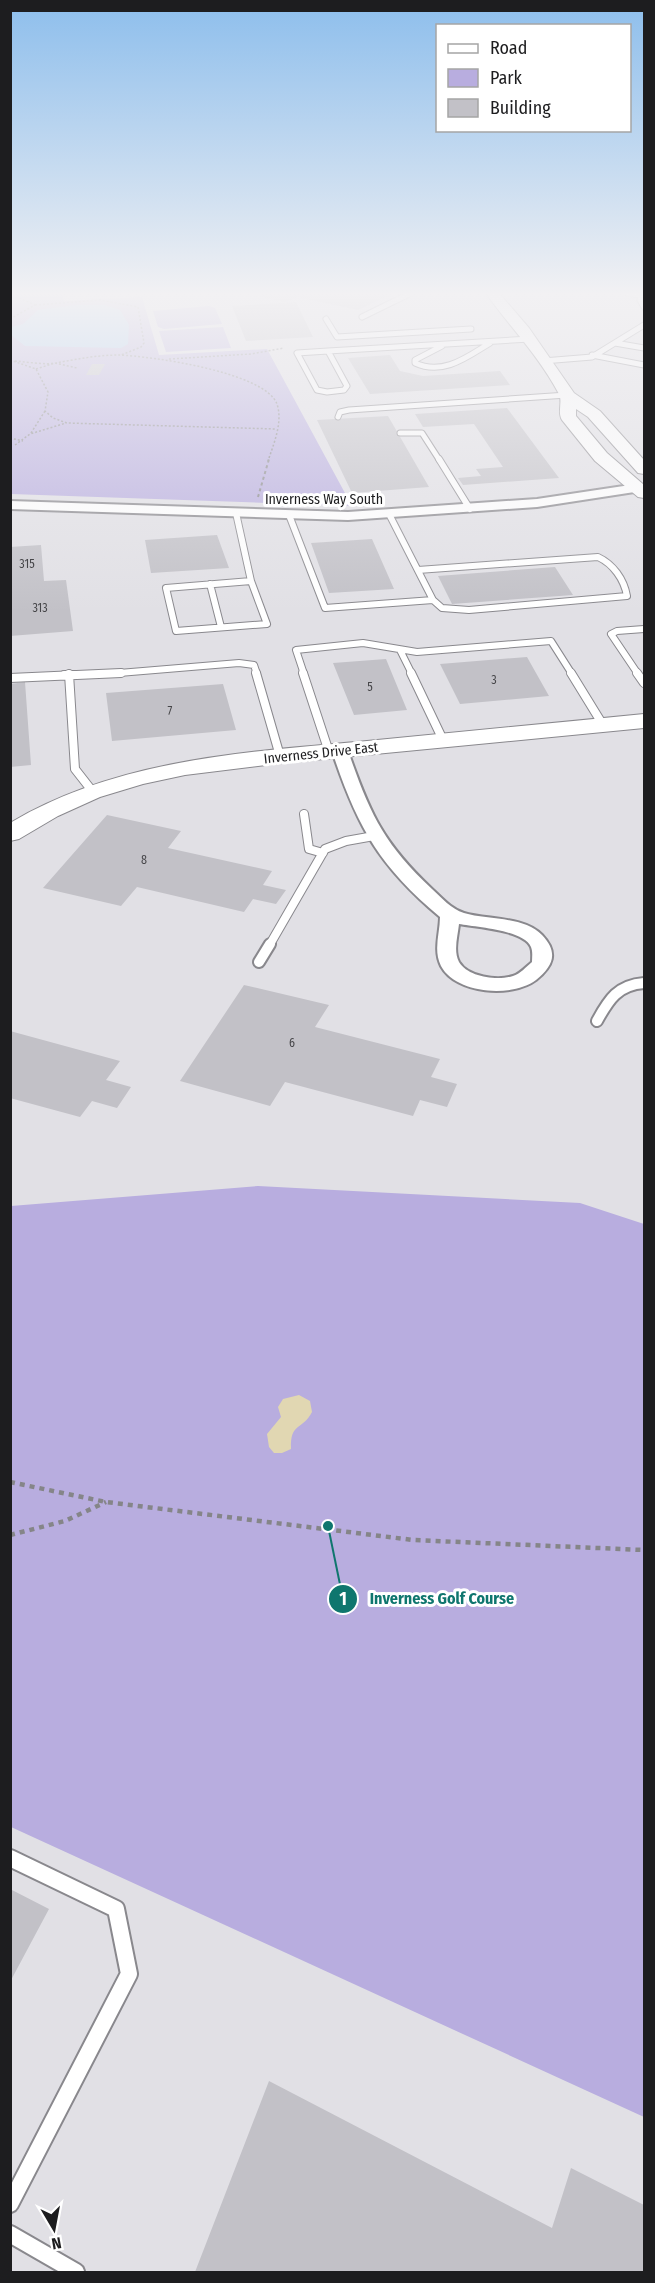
<svg xmlns="http://www.w3.org/2000/svg" width="655" height="2283" font-family="'Fira Sans Condensed',sans-serif">
	<style>
		.green { fill: #b8addf }
		.sand { fill: #e1d7b2 }
		.water { fill: #a6cdf3 }
		.building { fill: #c2c1c7 }
		.lines { fill: none; stroke-linecap: round; stroke-linejoin: round }
		.service-far4-casing { stroke: #89888d; stroke-width: 7 }
		.service-far3-casing { stroke: #89888d; stroke-width: 8 }
		.service-far2-casing { stroke: #89888d; stroke-width: 10 }
		.service-far1-casing { stroke: #89888d; stroke-width: 14 }
		.service-casing { stroke: #89888d; stroke-width: 20 }
		.minor-casing { stroke: #89888d; stroke-width: 4 }
		.secondary-casing { stroke: #89888d; stroke-width: 2 }
		.path-far2 { stroke: #858588; stroke-width: 1.5; stroke-dasharray: 2 2; stroke-linecap: butt }
		.path-far1 { stroke: #858588; stroke-width: 2; stroke-dasharray: 3 3; stroke-linecap: butt }
		.path { stroke: #858588; stroke-width: 4.5; stroke-dasharray: 5 5; stroke-linecap: butt }
		.service-far4 { stroke: #fff; stroke-width: 5 }
		.service-far3 { stroke: #fff; stroke-width: 6 }
		.service-far2 { stroke: #fff; stroke-width: 8 }
		.service-far1 { stroke: #fff; stroke-width: 10 }
		.service { stroke: #fff; stroke-width: 16 }
		.minor { fill: #fff; fill-rule: evenodd }
		.secondary { fill: #fff; fill-rule: evenodd }
		.labels { text-anchor: middle; dominant-baseline: central; stroke-width: 6; stroke-linejoin: round; paint-order: stroke }
		.number-label { font-size: 12px; fill: #464649 }
		.far-street-label { font-size: 14px; fill: #1d1d1f; stroke: #fff }
		.leader { fill: none; stroke: #0f766e; stroke-width: 2 }
		.callout-dot { fill: #0f766e; stroke: #fff; stroke-width: 2 }
		.mark-label { font-size: 18px; text-anchor: middle; font-weight: bold; fill: #fff }
		.callout-label { font-size: 16px; text-anchor: middle; font-weight: bold; fill: #0f766e; stroke: #fff; stroke-width: 6; stroke-linejoin: round; paint-order: stroke }
	</style>
	<rect width="100%" height="100%" fill="#e1e0e5"/>
	<path class="green" d="M 11,292 L 62,292 L 64,301 L 142,297 L 159,355 L 267,349 L 352,506 L 11,494 Z
		M 209,306 L 215,308 L 222,324 L 164,329 L 158,327 L 153,311 Z
		M 223,327 L 231,348 L 166,352 L 159,331 Z
		M 258,1186 L 580,1203 L 644,1224 L 644,2117 L 11,1827 L 11,1206 Z"/>
	<path class="sand" d="M 299,1395 L 310,1401 L 312,1412 C 302,1431 290,1422 291,1449 L 282,1453 L 274,1453 L 269,1447 L 267,1434 L 281,1417 L 278,1407 L 283,1399 Z"/>
	<path class="water" d="M 76,305 L 104,305 L 120,310 L 129,325 L 128,344 L 121,348 L 25,346 L 11,335 L 11,327 L 23,324 L 38,310 Z"/>
	<path class="building" d="M 268,292 L 296,293 L 396,292 L 358,310 L 297,297 L 285,302 L 259,296 Z
		M 296,302 L 313,337 L 246,341 L 232,306 Z
		M 390,355 L 400,371 L 423,376 L 500,371 L 510,385 L 370,394 L 348,358 Z
		M 92,364 L 105,364 L 99,375 L 86,375 Z
		M 507,408 L 559,478 L 463,485 L 458,478 L 481,476 L 476,469 L 503,467 L 474,424 L 423,427 L 415,414 Z
		M 388,416 L 429,487 L 352,493 L 317,420 Z
		M 217,535 L 229,568 L 151,573 L 145,540 Z
		M 372,539 L 394,589 L 329,593 L 311,543 Z
		M 41,545 L 44,581 L 66,580 L 73,631 L 10,636 L 10,547 Z
		M 555,567 L 573,595 L 452,604 L 438,576 Z
		M 527,657 L 549,696 L 460,704 L 440,664 Z
		M 386,659 L 407,710 L 354,715 L 333,663 Z
		M 25,682 L 31,765 L 10,767 L 10,684 Z
		M 223,684 L 236,730 L 112,741 L 106,693 Z
		M 107,815 L 181,831 L 168,848 L 272,871 L 263,885 L 286,890 L 276,904 L 253,899 L 244,912 L 137,887 L 121,906 L 43,888 Z
		M 244,985 L 329,1005 L 315,1027 L 440,1059 L 431,1077 L 457,1084 L 447,1107 L 420,1100 L 413,1116 L 285,1082 L 270,1106 L 180,1081 Z
		M 10,1031 L 120,1061 L 106,1080 L 131,1087 L 117,1108 L 92,1101 L 80,1117 L 10,1098 Z
		M 10,1889 L 49,1909 L 10,1982 Z
		M 269,2081 L 552,2228 L 571,2168 L 644,2205 L 644,2272 L 195,2272 Z"/>
	<g class="lines">
		<defs>
			<path id="service-far4" d="M 623,292 L 644,296
				M 644,296 L 640,300 L 644,307
				M 362,317 L 413,292
				M 326,319 L 337,337 L 471,329
				M 615,343 L 644,348
				M 442,346 L 415,360 L 415,363 C 443,376 467,357 490,343
				M 328,351 L 347,386 L 344,390 L 327,392 L 317,390 L 297,353 Z
				M 328,351 L 530,339
				M 592,355 L 644,365
				M 543,361 L 592,357 L 644,325
				M 338,417 L 340,412 L 349,410 L 567,395
				M 400,433 L 422,433 L 440,461"/>
			<path id="service-far3" d="M 439,459 L 470,509
				M 236,513 L 251,581
				M 289,515 L 325,608 L 433,600 L 389,514
				M 418,570 L 598,557 C 613,564 624,579 627,596 L 469,610 L 442,608 L 433,600
				M 251,581 L 267,624 L 176,631 L 166,588 Z
				M 210,584 L 221,627
				M 400,650 L 412,674
				M 64,674 L 107,674 L 239,663 L 254,665 L 257,674
				M 304,674 L 296,650 L 363,643 L 417,652 L 551,641 L 572,674
				M 638,674 L 611,634 L 617,631 L 644,629"/>
			<path id="service-far2" d="M 256,673 L 280,756
				M 303,673 L 329,752
				M 411,673 L 443,740
				M 571,673 L 603,725
				M 637,673 L 644,683
				M 69,674 L 75,769 L 93,792
				M 10,678 L 121,673
				M 304,814 L 309,849 L 323,853
				M 269,946 L 325,849 L 346,841 L 374,836"/>
			<path id="service-far1" d="M 259,962 L 270,944
				M 597,1021 C 609,999 618,985 644,983"/>
			<path id="service" d="M 10,1858 L 116,1909 L 129,1974 L 10,2204
				M 10,2234 L 76,2272"/>
			<path id="minor" d="M 637,484 L 643,488 L 641,491 L 537,507 L 348,520 L 10,509 L 10,501 L 348,512 L 537,499 Z
				M 340,746 L 348,751 C 370,814 383,843 432,889 C 442,898 451,909 464,913 C 487,920 524,916 542,935 C 559,953 553,966 536,980 C 512,998 456,994 441,966 C 433,950 440,933 440,917 C 378,865 357,826 332,751 ZM 459,924 C 476,927 524,930 531,947 C 533,952 532,957 532,962 C 526,967 520,974 513,976 C 497,981 468,977 459,962 C 453,951 458,935 459,924 Z"/>
			<path id="secondary" d="M 485,292 L 498,292 L 529,328 L 574,393 L 600,411 L 644,460 L 644,474 L 638,473 L 588,417 L 576,409 L 576,416 L 607,453 L 644,485 L 644,498 L 638,497 L 595,461 L 562,420 C 557,412 563,402 559,394 C 539,356 509,326 485,292 Z
				M 644,714 L 644,728 L 282,763 L 185,775 L 143,784 L 100,797 L 58,816 L 19,839 L 10,841 L 10,823 C 118,759 245,752 367,741 C 459,732 552,723 644,714 Z"/>
		</defs>
		<use href="#service-far4" class="service-far4-casing"/>
		<use href="#service-far3" class="service-far3-casing"/>
		<use href="#service-far2" class="service-far2-casing"/>
		<use href="#service-far1" class="service-far1-casing"/>
		<use href="#service" class="service-casing"/>
		<use href="#minor" class="minor-casing"/>
		<use href="#secondary" class="secondary-casing"/>
		<path class="path-far2" d="M 35,305 L 100,300 L 138,307 L 144,343 L 141,347 L 121,355
			M 10,319 L 35,305 L 17,297 L 13,292
			M 169,359 L 251,354 L 284,348
			M 10,360 L 36,369 L 48,392 L 45,411 L 53,418 L 67,423 L 276,429
			M 15,361 C 28,362 44,365 56,363 C 77,359 98,355 119,355 C 150,356 265,372 277,404 C 283,422 274,443 268,461
			M 36,369 L 55,363 L 77,368
			M 31,433 L 45,411
			M 10,438 L 23,441
			M 15,445 L 30,434 L 66,423"/>
		<path class="path-far1" d="M 258,497 L 269,459"/>
		<path class="path" d="M 10,1482 L 106,1502 L 413,1540 L 644,1550
			M 10,1535 L 65,1521 L 106,1502"/>
		<use href="#service-far4" class="service-far4"/>
		<use href="#service-far3" class="service-far3"/>
		<use href="#service-far2" class="service-far2"/>
		<use href="#service-far1" class="service-far1"/>
		<use href="#service" class="service"/>
		<use href="#minor" class="minor"/>
		<use href="#secondary" class="secondary"/>
	</g>
	<linearGradient id="sky" x2="0" y2="1"><stop stop-color="#8dbeec"/><stop offset="0.48" stop-color="#f2f1f3"/><stop offset="1" stop-color="#f2f1f3" stop-opacity="0"/></linearGradient>
	<rect width="655" height="612" fill="url(#sky)"/>
	<g class="labels">
		<g class="number-label">
			<text x="27" y="564">315</text>
			<text x="40" y="608">313</text>
			<text x="494" y="680">3</text>
			<text x="370" y="687">5</text>
			<text x="170" y="711">7</text>
			<text x="144" y="860">8</text>
			<text x="292" y="1043">6</text>
		</g>
		<g class="far-street-label">
			<text x="324" y="499">Inverness Way South</text>
			<text transform="translate(321 753) rotate(-6)">Inverness Drive East</text>
		</g>
	</g>
	<path class="leader" d="M328 1526L343 1599"/>
	<g class="callout-dot">
		<circle cx="328" cy="1526" r="6"/>
		<circle cx="343" cy="1599" r="15"/>
	</g>
	<g class="mark-label">
		<text x="343" y="1605">1</text>
	</g>
	<g class="callout-label">
		<text x="442" y="1604">Inverness Golf Course</text>
	</g>
	<rect width="655" height="2283" fill="none" stroke="#1d1d1f" stroke-width="24"/>
	<rect x="436" y="24" width="195" height="108" fill="#ffffff" stroke="#a5a5a5" stroke-width="1.5"/>
	<rect x="448" y="44" width="30" height="9" fill="#ffffff" stroke="#a5a5a5" stroke-width="1.5"/>
	<text x="490" y="54" font-size="18" fill="#1d1d1f">Road</text>
	<rect x="448" y="69" width="30" height="18" fill="#b8addf" stroke="#a5a5a5" stroke-width="1.5"/>
	<text x="490" y="84" font-size="18" fill="#1d1d1f">Park</text>
	<rect x="448" y="99" width="30" height="18" fill="#c2c1c7" stroke="#a5a5a5" stroke-width="1.5"/>
	<text x="490" y="114" font-size="18" fill="#1d1d1f">Building</text>
	<g transform="translate(54 2229) rotate(170)" stroke="#ffffff" stroke-width="4.5" paint-order="stroke">
	<path d="M0-4.5L10 22L0 15L-10 22Z" fill="#1d1d1f"/>
	<text y="-9" font-size="16" font-weight="bold" text-anchor="middle" fill="#1d1d1f">N</text>
	</g>
</svg>
